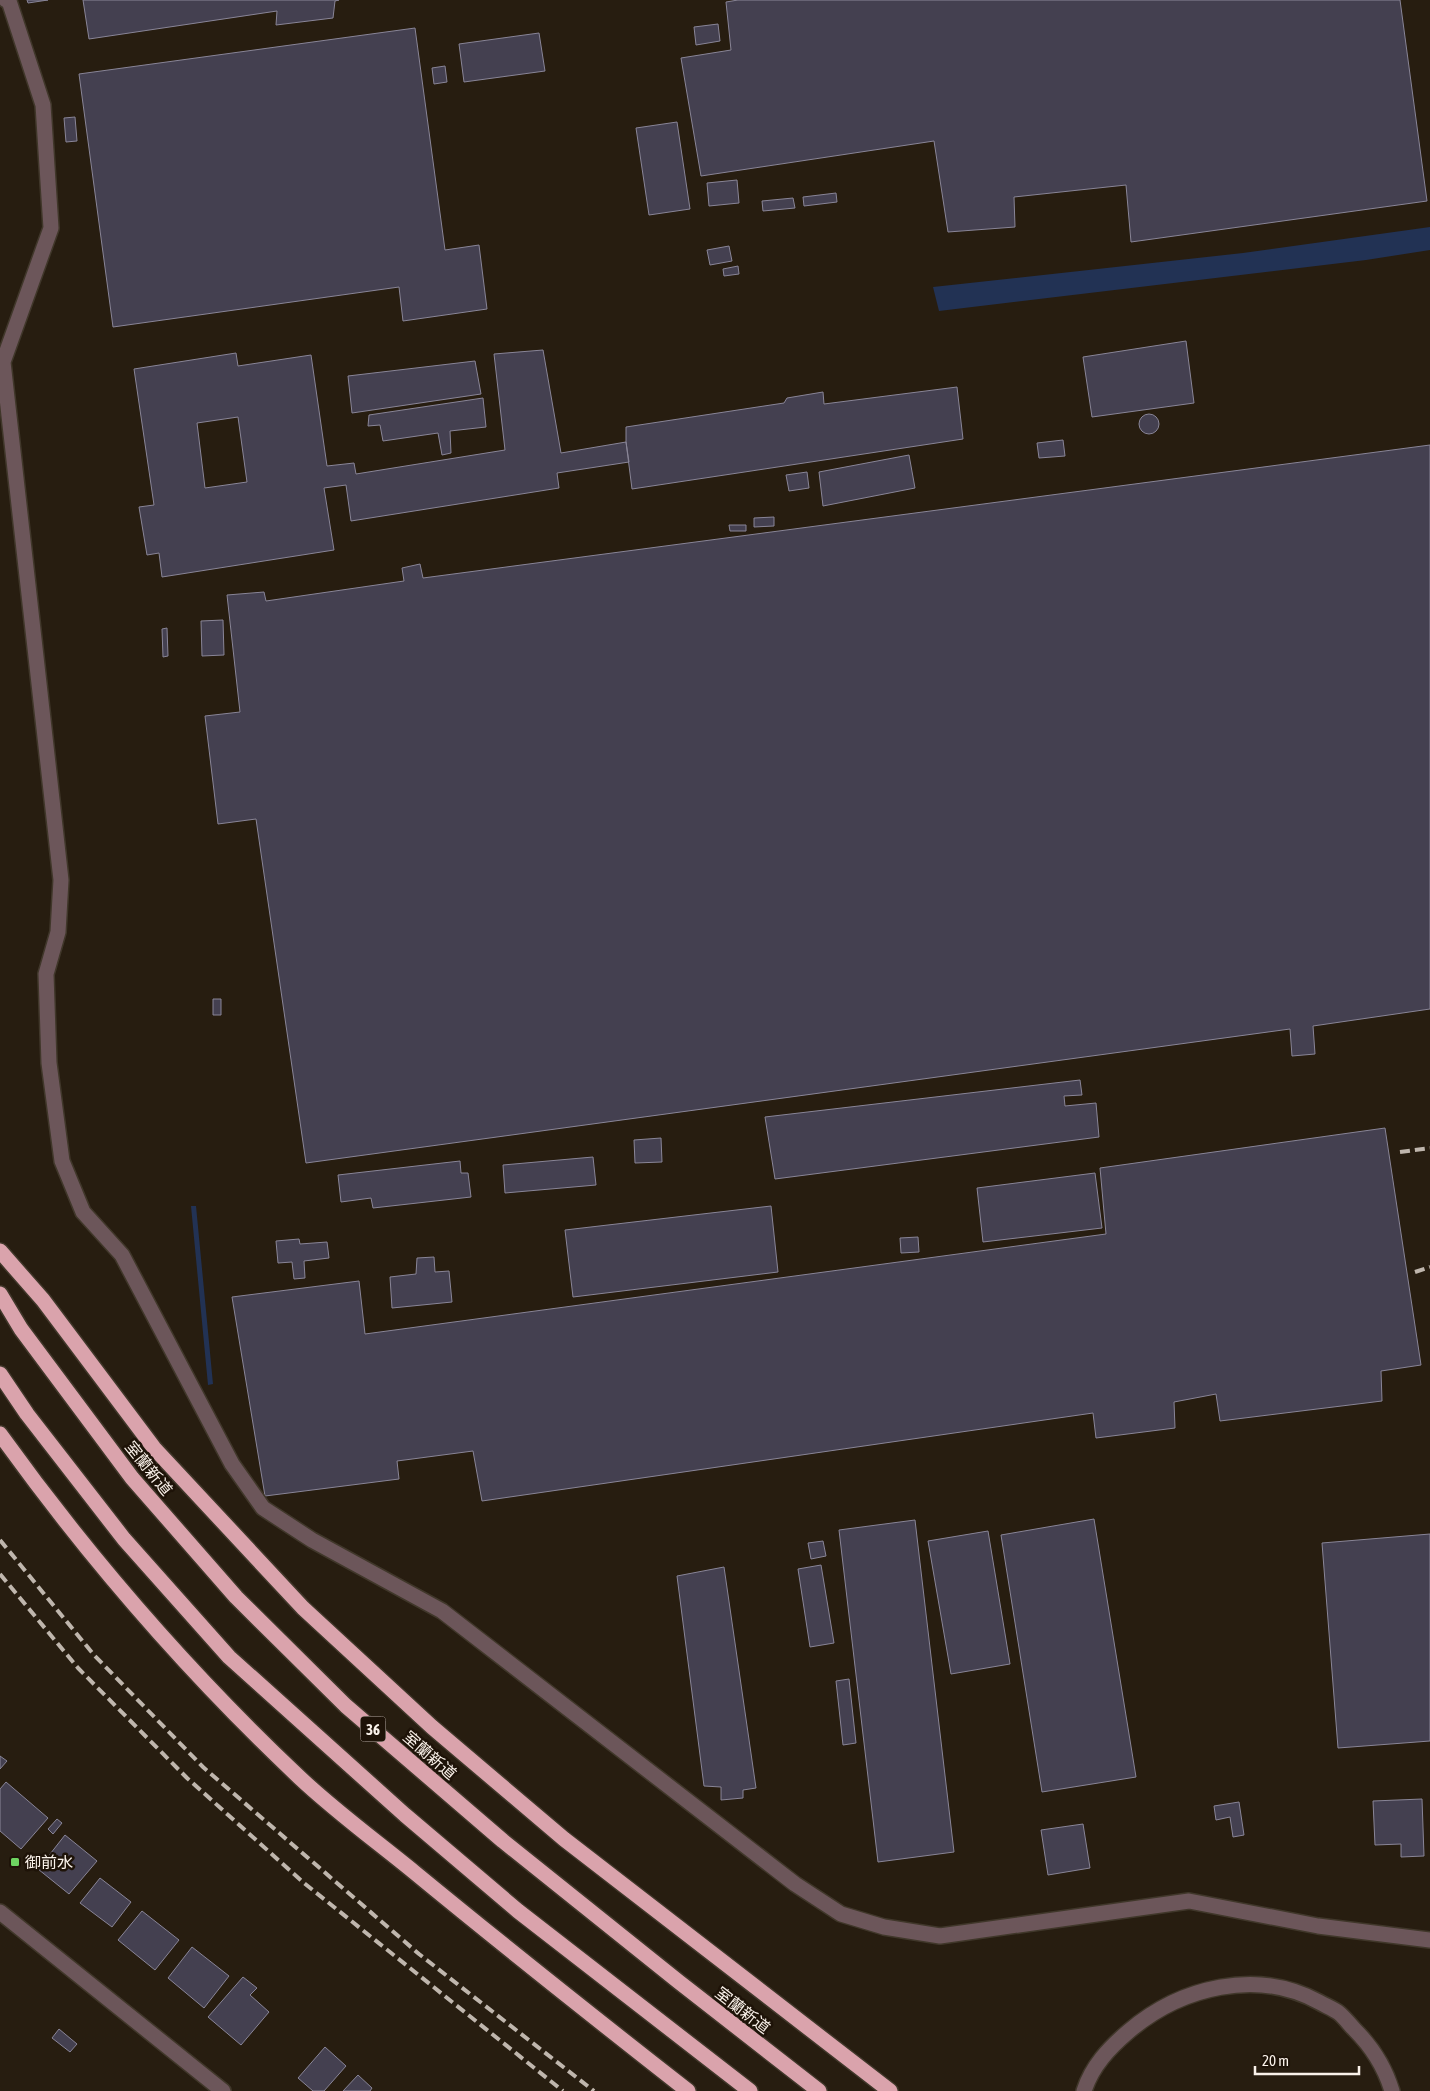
<svg xmlns="http://www.w3.org/2000/svg" width="1430" height="2091" font-family="'Asap Condensed','Noto Sans JP',sans-serif">
	<style>
		.water { fill: #223254 }
		.building { fill: #444050; stroke: #898597; fill-rule: evenodd }
		.lines { fill: none; stroke-linecap: round; stroke-linejoin: round }
		.minor-casing { stroke: #40372a; stroke-width: 18 }
		.highway-casing { stroke: #40372a; stroke-width: 18 }
		.minor { stroke: #6c565a; stroke-width: 15 }
		.highway { stroke: #daa3ac; stroke-width: 15 }
		.rail { stroke: #bfb6ad; stroke-width: 4; stroke-dasharray: 10 5; stroke-linecap: butt }
		.poi-dot { fill: #6ed361; stroke: #1e1308; stroke-width: 2 }
		.labels { text-anchor: middle; dominant-baseline: central; stroke-width: 5; stroke-linejoin: round; paint-order: stroke }
		.shield { fill: #1e1308; stroke: #b8afa6; stroke-width: 1 }
		.shield-label { font-size: 15px; font-weight: bold; fill: #faf2ea }
		.street-label { font-size: 16px; fill: #faf2ea; stroke: #1e1308 }
		.poi-label { font-size: 16px; fill: #faf2ea; stroke: #1e1308; text-anchor: start }
	</style>
	<rect width="100%" height="100%" fill="#271d10"/>
	<path class="water" d="M 1430,227 L 1430,250 L 1366,260 L 939,311 L 933,287 L 1243,253 Z
		M 191,1206 L 196,1206 L 213,1384 L 208,1385 Z"/>
	<path class="building" d="M 27,0 L 48,0 L 28,3 Z
		M 83,0 L 339,0 L 335,1 L 333,18 L 276,25 L 277,11 L 89,39 Z
		M 738,0 L 1400,0 L 1427,201 L 1131,242 L 1126,185 L 1014,197 L 1015,227 L 948,232 L 934,141 L 701,176 L 681,58 L 731,50 L 726,2 Z
		M 718,24 L 720,41 L 696,45 L 694,27 Z
		M 415,28 L 445,250 L 479,245 L 487,309 L 403,321 L 399,287 L 113,327 L 79,74 Z
		M 539,33 L 545,71 L 464,82 L 459,44 Z
		M 445,66 L 447,82 L 434,84 L 432,68 Z
		M 75,117 L 77,141 L 66,142 L 64,118 Z
		M 677,122 L 690,209 L 649,215 L 636,128 Z
		M 737,180 L 739,203 L 709,206 L 707,183 Z
		M 836,193 L 837,202 L 804,206 L 803,197 Z
		M 793,198 L 795,208 L 763,211 L 762,201 Z
		M 729,246 L 732,261 L 710,265 L 707,250 Z
		M 738,266 L 739,274 L 724,276 L 723,269 Z
		M 1186,341 L 1194,403 L 1092,417 L 1083,357 Z
		M 543,350 L 561,453 L 626,442 L 629,462 L 557,473 L 559,488 L 351,521 L 346,485 L 324,488 L 334,550 L 162,577 L 159,553 L 147,555 L 139,507 L 154,505 L 134,369 L 236,353 L 238,366 L 311,355 L 327,466 L 354,463 L 356,474 L 505,450 L 494,354 ZM 238,417 L 247,482 L 205,488 L 197,423 Z
		M 475,361 L 481,394 L 352,413 L 348,376 Z
		M 957,387 L 963,439 L 632,489 L 626,442 L 626,427 L 784,403 L 787,398 L 823,392 L 824,404 Z
		M 483,398 L 486,427 L 450,431 L 451,453 L 442,455 L 438,433 L 383,441 L 380,425 L 368,426 L 369,415 Z
		M1139 424a10 10 0 1 1 20 0a10 10 0 1 1-20 0Z
		M 1063,440 L 1065,456 L 1039,458 L 1037,443 Z
		M 1430,445 L 1430,1009 L 1313,1026 L 1315,1054 L 1292,1056 L 1290,1029 L 306,1163 L 256,819 L 218,824 L 205,716 L 240,712 L 227,595 L 264,592 L 266,601 L 404,581 L 402,568 L 420,564 L 423,578 Z
		M 909,455 L 915,488 L 823,506 L 819,472 Z
		M 807,472 L 809,488 L 789,491 L 786,475 Z
		M 774,517 L 774,526 L 754,527 L 754,518 Z
		M 729,525 L 746,525 L 746,531 L 730,531 Z
		M 223,620 L 224,655 L 202,656 L 201,621 Z
		M 167,628 L 168,656 L 163,657 L 162,629 Z
		M 213,999 L 221,999 L 221,1015 L 213,1015 Z
		M 1080,1080 L 1082,1095 L 1064,1096 L 1065,1106 L 1096,1103 L 1099,1137 L 775,1179 L 765,1117 Z
		M 1385,1128 L 1421,1365 L 1381,1371 L 1382,1401 L 1220,1421 L 1216,1394 L 1174,1402 L 1175,1428 L 1096,1438 L 1093,1413 L 482,1501 L 473,1451 L 397,1461 L 399,1479 L 265,1496 L 232,1297 L 359,1281 L 365,1334 L 1106,1234 L 1100,1168 Z
		M 661,1138 L 662,1162 L 635,1163 L 634,1140 Z
		M 593,1157 L 596,1185 L 505,1193 L 503,1165 Z
		M 460,1161 L 461,1173 L 468,1173 L 471,1197 L 373,1208 L 371,1198 L 341,1202 L 338,1175 Z
		M 1095,1173 L 1102,1228 L 983,1242 L 977,1188 Z
		M 771,1206 L 778,1272 L 573,1297 L 565,1230 Z
		M 918,1237 L 919,1252 L 901,1253 L 900,1238 Z
		M 299,1239 L 300,1244 L 327,1242 L 329,1258 L 304,1261 L 305,1278 L 294,1279 L 292,1262 L 278,1263 L 276,1241 Z
		M 434,1257 L 435,1272 L 449,1271 L 452,1302 L 392,1308 L 390,1277 L 416,1274 L 417,1258 Z
		M 1094,1519 L 1136,1777 L 1042,1792 L 1001,1535 Z
		M 915,1520 L 954,1852 L 878,1862 L 839,1530 Z
		M 988,1531 L 1010,1664 L 951,1674 L 928,1541 Z
		M 1430,1534 L 1430,1741 L 1338,1748 L 1322,1543 Z
		M 823,1541 L 826,1556 L 811,1559 L 808,1543 Z
		M 821,1565 L 834,1643 L 810,1647 L 798,1569 Z
		M 724,1567 L 756,1788 L 743,1790 L 743,1798 L 721,1800 L 721,1787 L 704,1786 L 677,1576 Z
		M 849,1679 L 856,1743 L 843,1745 L 836,1681 Z
		M 0,1756 L 7,1761 L 0,1769 Z
		M 6,1782 L 48,1818 L 21,1849 L 0,1831 L 0,1789 Z
		M 1422,1799 L 1424,1856 L 1401,1857 L 1401,1844 L 1375,1845 L 1373,1801 Z
		M 1239,1802 L 1244,1835 L 1233,1837 L 1230,1817 L 1216,1820 L 1214,1806 Z
		M 57,1819 L 62,1823 L 53,1834 L 48,1829 Z
		M 1083,1824 L 1090,1868 L 1048,1875 L 1041,1830 Z
		M 65,1835 L 97,1861 L 69,1894 L 33,1865 L 38,1859 L 43,1863 Z
		M 100,1878 L 131,1902 L 112,1927 L 80,1903 Z
		M 142,1911 L 179,1940 L 155,1970 L 118,1940 Z
		M 192,1947 L 229,1976 L 204,2008 L 168,1978 Z
		M 243,1977 L 257,1988 L 250,1995 L 269,2012 L 241,2045 L 208,2017 Z
		M 59,2029 L 77,2044 L 70,2052 L 52,2038 Z
		M 325,2047 L 346,2066 L 324,2091 L 313,2091 L 298,2078 Z
		M 358,2075 L 372,2088 L 370,2091 L 343,2091 Z"/>
	<g class="lines">
		<defs>
			<path id="minor" d="M 6,0 L 9,1 L 43,105 L 51,228 L 3,362 L 61,880 L 58,932 L 46,974 L 49,1063 L 62,1161 L 83,1212 L 122,1255 L 232,1464 L 263,1508 L 312,1540 L 442,1611 L 795,1884 L 841,1914 L 884,1927 L 940,1936 L 1189,1901 L 1318,1926 L 1430,1940
				M 0,1912 L 223,2091
				M 1084,2091 C 1092,2066 1109,2048 1129,2031 C 1181,1987 1257,1968 1319,2002 C 1326,2006 1334,2009 1339,2013 C 1345,2018 1350,2025 1355,2030 C 1372,2047 1385,2068 1392,2091"/>
			<path id="highway" d="M 0,1251 L 43,1300 L 154,1448 L 303,1608 L 432,1727 L 564,1839 L 890,2091
				M 0,1294 L 21,1329 L 132,1478 L 236,1597 L 346,1706 L 503,1841 L 679,1982 L 819,2091
				M 0,1374 L 27,1414 L 124,1539 L 229,1657 L 405,1815 L 518,1911 L 750,2091
				M 0,1434 C 89,1558 189,1673 299,1777 C 335,1811 376,1841 414,1872 C 504,1946 596,2019 688,2091"/>
		</defs>
		<use href="#minor" class="minor-casing"/>
		<use href="#highway" class="highway-casing"/>
		<use href="#minor" class="minor"/>
		<use href="#highway" class="highway"/>
		<path class="rail" d="M 1400,1152 L 1430,1148
			M 1415,1272 L 1430,1267
			M 0,1540 L 94,1655 L 203,1767 L 419,1954 L 594,2091
			M 0,1574 L 78,1668 L 187,1778 L 304,1883 L 563,2091"/>
	</g>
	<rect class="poi-dot" x="10" y="1857" width="10" height="10" rx="2.5"/>
	<g class="labels">
		<rect class="shield" x="360.5" y="1716.5" width="25" height="25" rx="4"/>
		<g class="shield-label">
			<text x="373" y="1729">36</text>
		</g>
		<g class="street-label">
			<text transform="translate(149 1468) rotate(51)">室蘭新道</text>
			<text transform="translate(430 1755) rotate(41)">室蘭新道</text>
			<text transform="translate(743 2010) rotate(38)">室蘭新道</text>
		</g>
		<g class="poi-label">
			<text x="25" y="1862">御前水</text>
		</g>
	</g>
	<path d="M1255 2066v8h104v-8" fill="none" stroke="#faf2ea" stroke-width="2.5"/>
	<text x="1262" y="2066" font-size="15" fill="#faf2ea" stroke="#1e1308" stroke-width="4" paint-order="stroke">20 m</text>
</svg>
